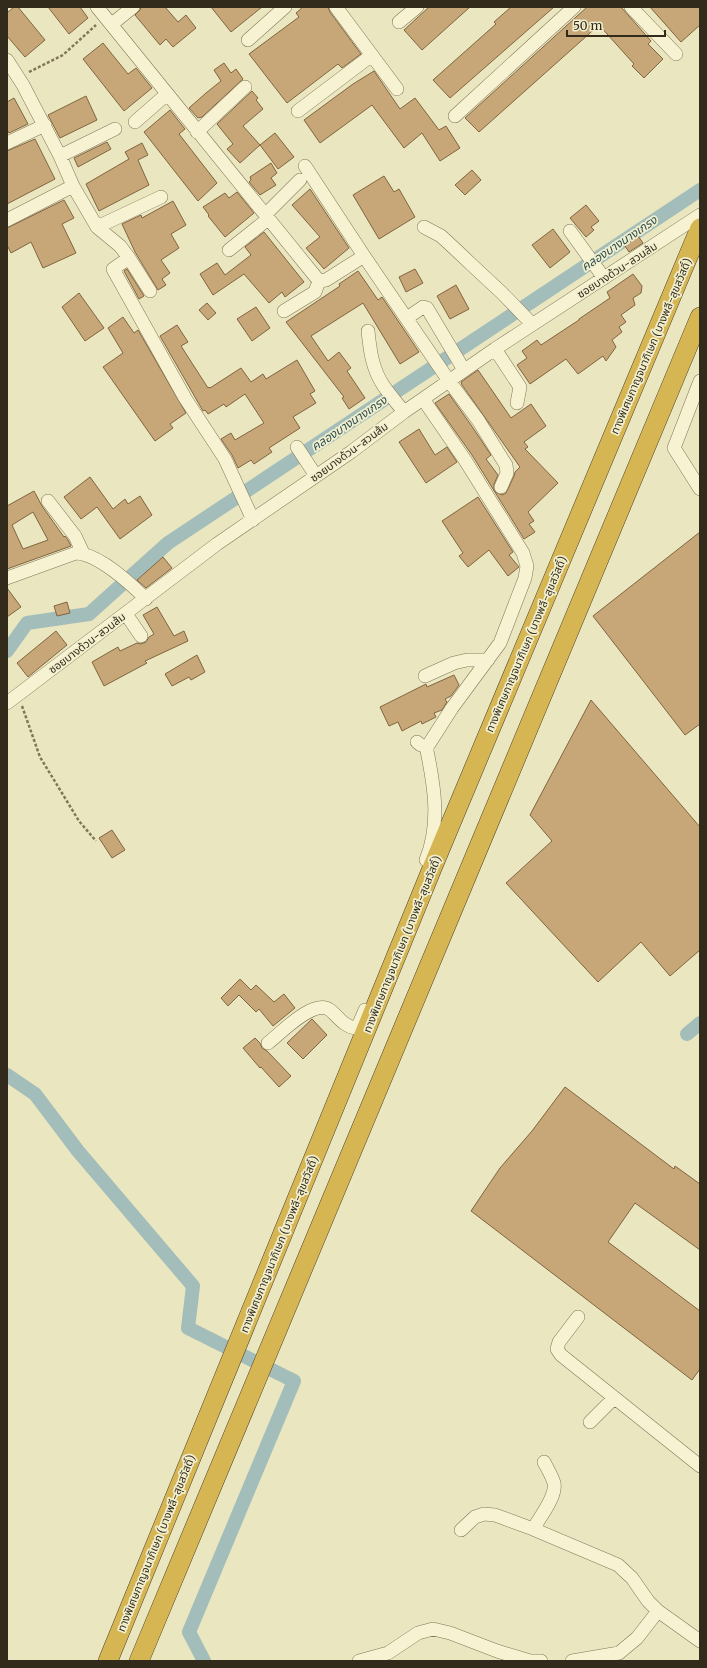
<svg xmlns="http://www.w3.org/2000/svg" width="707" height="1668" font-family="Merriweather,'Noto Sans Thai',serif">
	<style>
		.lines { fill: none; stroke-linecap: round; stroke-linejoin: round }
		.canal { stroke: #a2bdba; stroke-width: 14 }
		.building { fill: #c7a777; stroke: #806540; fill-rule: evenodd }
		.minor-casing { stroke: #827659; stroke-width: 14 }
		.highway-casing { stroke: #50442d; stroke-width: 20 }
		.path { stroke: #827659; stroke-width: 2.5; stroke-dasharray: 3 2; stroke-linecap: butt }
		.minor { stroke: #f6f2d2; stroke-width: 13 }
		.highway { stroke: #d6b553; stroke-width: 19 }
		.labels { text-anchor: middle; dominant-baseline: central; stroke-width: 3.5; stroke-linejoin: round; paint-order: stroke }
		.street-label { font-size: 11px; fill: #322b1c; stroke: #f2efce }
		.water-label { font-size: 12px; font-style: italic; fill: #2c4d51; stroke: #f2efce }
	</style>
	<rect width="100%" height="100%" fill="#eae6bf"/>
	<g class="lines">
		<path class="canal" d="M 7,651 L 27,623 L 89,614 L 168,543 L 700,190
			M 687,1034 L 700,1023
			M 7,1075 L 35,1094 L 78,1151 L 193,1286 L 188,1328 L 294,1381 L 189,1632 L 204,1661"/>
	</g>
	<path class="building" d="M 14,7 L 18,7 L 45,40 L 25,57 L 7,36 L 7,13 Z
		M 48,7 L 80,7 L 88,18 L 69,34 Z
		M 141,7 L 165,7 L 178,22 L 186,15 L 196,28 L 173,47 L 166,39 L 160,45 L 135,15 L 140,10 Z
		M 211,7 L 262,7 L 231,32 Z
		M 303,7 L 328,7 L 330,12 L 361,54 L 342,68 L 338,64 L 287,103 L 249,54 L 299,17 L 296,13 Z
		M 429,7 L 470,7 L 422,50 L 404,30 Z
		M 511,7 L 554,7 L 450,98 L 433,80 L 496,24 L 494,22 Z
		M 587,7 L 621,7 L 651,41 L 648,44 L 663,59 L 644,78 L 632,66 L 634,64 L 599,25 L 479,132 L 465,118 Z
		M 650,7 L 700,7 L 700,25 L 681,42 Z
		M 103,43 L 128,74 L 136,68 L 152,88 L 124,111 L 83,59 Z
		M 224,63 L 231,73 L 236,69 L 243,79 L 202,117 L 198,118 L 189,108 L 206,93 L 221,81 L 214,70 Z
		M 374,71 L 400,109 L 415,98 L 439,130 L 446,126 L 460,148 L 440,161 L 422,133 L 404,148 L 372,105 L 320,143 L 304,120 L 353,84 Z
		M 252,91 L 258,98 L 256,100 L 263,109 L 243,126 L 260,145 L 240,163 L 227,149 L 233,144 L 217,124 Z
		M 86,96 L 97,120 L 60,138 L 48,115 Z
		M 14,98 L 28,124 L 9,133 L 7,130 L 7,102 Z
		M 170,110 L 185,129 L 179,134 L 217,183 L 198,201 L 144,132 Z
		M 275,133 L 294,157 L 278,169 L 260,145 Z
		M 35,139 L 55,179 L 7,204 L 7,151 Z
		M 107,142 L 111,149 L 78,167 L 74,158 Z
		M 142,143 L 148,155 L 138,160 L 149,185 L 99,211 L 86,184 L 129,159 L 125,152 Z
		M 271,163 L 277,173 L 271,178 L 276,185 L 260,195 L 249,182 L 251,180 L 250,177 Z
		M 472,170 L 481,180 L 465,195 L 455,185 Z
		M 384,176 L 394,192 L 399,189 L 415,217 L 379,239 L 353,195 Z
		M 310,189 L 349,248 L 324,269 L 306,248 L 320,237 L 292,205 Z
		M 237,192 L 254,213 L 225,237 L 208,216 L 209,215 L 203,207 L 225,193 L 229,198 Z
		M 64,200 L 74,218 L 62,224 L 76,253 L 43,268 L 31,242 L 11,253 L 7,245 L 7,228 Z
		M 173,201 L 186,225 L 171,234 L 179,248 L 161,260 L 170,273 L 162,279 L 166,285 L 158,290 L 135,252 L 122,224 L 141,215 L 142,218 Z
		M 586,205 L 599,221 L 591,227 L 594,230 L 586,237 L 570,218 Z
		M 553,229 L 570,252 L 550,268 L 532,245 Z
		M 264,232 L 304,282 L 285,297 L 282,292 L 269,303 L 244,274 L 213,295 L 200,274 L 217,263 L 225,275 L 251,255 L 245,247 Z
		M 638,236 L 643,243 L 629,252 L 625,246 Z
		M 127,269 L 144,296 L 139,299 L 124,271 Z
		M 415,269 L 423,283 L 406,292 L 399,277 Z
		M 358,271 L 378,300 L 382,297 L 419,352 L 400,364 L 363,303 L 311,336 L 328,361 L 339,352 L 351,368 L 347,371 L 365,398 L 349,409 L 342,398 L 344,397 L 286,322 L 340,286 L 339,284 Z
		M 633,274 L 642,286 L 641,293 L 633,298 L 635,305 L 621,315 L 626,322 L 619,327 L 622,332 L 612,340 L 616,347 L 606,361 L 603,356 L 578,374 L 566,359 L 530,384 L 517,365 L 527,358 L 522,351 L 537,340 L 541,345 L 579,320 L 579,319 L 610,298 L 607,292 Z
		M 456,285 L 469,309 L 450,319 L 437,296 Z
		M 79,293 L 104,328 L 85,341 L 62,307 Z
		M 207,303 L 216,313 L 208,320 L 199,310 Z
		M 256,307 L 270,328 L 252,341 L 237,319 Z
		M 123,317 L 134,333 L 138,330 L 186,413 L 170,424 L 173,428 L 155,441 L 103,367 L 123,353 L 108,328 Z
		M 177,325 L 188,342 L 181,346 L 208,388 L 209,387 L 210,388 L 241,368 L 251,382 L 263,374 L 266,379 L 297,360 L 315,391 L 310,394 L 316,403 L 293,417 L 300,428 L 269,448 L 272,452 L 254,464 L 251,460 L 238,468 L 232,455 L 221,439 L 231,433 L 235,440 L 264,423 L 245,394 L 226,407 L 224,404 L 208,414 L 205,410 L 203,411 L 160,336 Z
		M 478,370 L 511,418 L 531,404 L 546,426 L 524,442 L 528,447 L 525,449 L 558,483 L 528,512 L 534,521 L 529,524 L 535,532 L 524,539 L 472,455 L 435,403 L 449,394 L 471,425 L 491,455 L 486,459 L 498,475 L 494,484 L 494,491 L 502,495 L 506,493 L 514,476 L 515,472 L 520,467 L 462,385 L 461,382 Z
		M 419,429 L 435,455 L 447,447 L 457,462 L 426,483 L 399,442 Z
		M 90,477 L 113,509 L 125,499 L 128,504 L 140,496 L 152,515 L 120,539 L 97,507 L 81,519 L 64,497 Z
		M 34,491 L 42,506 L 64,537 L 65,536 L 68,540 L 71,546 L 7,569 L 7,506 ZM 33,512 L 48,540 L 23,549 L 12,525 Z
		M 478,497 L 513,552 L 509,555 L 519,567 L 508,576 L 489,550 L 468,567 L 459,556 L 463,553 L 442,521 Z
		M 700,532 L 700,724 L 685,735 L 593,616 Z
		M 163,557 L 172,568 L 146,588 L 137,580 Z
		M 7,588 L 21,607 L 7,617 Z
		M 67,602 L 70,613 L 57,616 L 54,606 Z
		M 157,607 L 174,636 L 184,631 L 188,641 L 145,661 L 147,663 L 104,686 L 92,662 L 118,647 L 120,651 L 137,643 L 141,644 L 146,642 L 149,637 L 154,634 L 143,615 Z
		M 56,631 L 67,645 L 28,677 L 17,663 Z
		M 197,655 L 205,672 L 191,680 L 189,677 L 172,686 L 165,674 Z
		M 454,675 L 459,685 L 451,696 L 445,699 L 447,702 L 442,710 L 434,713 L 436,717 L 422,724 L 421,721 L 402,731 L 398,722 L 389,726 L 380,707 L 426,684 L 427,687 Z
		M 591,700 L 700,827 L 700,950 L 670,976 L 641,942 L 598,982 L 506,883 L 552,841 L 530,815 Z
		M 112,830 L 125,850 L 112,858 L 99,838 Z
		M 240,979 L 251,990 L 256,985 L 274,1002 L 284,994 L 295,1008 L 273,1026 L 259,1009 L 256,1012 L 239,995 L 228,1006 L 221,998 Z
		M 312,1019 L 327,1035 L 303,1059 L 287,1043 Z
		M 255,1038 L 260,1043 L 262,1048 L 267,1051 L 291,1076 L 279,1087 L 261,1067 L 260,1068 L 243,1048 Z
		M 565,1087 L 674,1169 L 675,1166 L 700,1184 L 700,1250 L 635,1203 L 608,1242 L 700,1311 L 700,1369 L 692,1380 L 471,1211 L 500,1168 L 532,1131 Z"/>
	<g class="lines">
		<defs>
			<path id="minor" d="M 97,7 L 319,281 L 326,280 L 364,256 L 449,381 L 478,420 L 506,465 L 507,473 L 501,487
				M 336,7 L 397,89
				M 631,7 L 676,54
				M 399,22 L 417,7
				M 112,24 L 133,7
				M 248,40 L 285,7
				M 7,60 L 23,85 L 60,156 L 73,186 L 97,227 L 120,246 L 129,258 L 113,269 L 185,398 L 225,459 L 253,520
				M 298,111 L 372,55
				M 455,116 L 574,7
				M 135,122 L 167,94
				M 197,132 L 245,87
				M 7,143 L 45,125
				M 60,156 L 115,129
				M 305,166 L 364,256
				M 265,215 L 300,180
				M 7,220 L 73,186
				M 97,227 L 161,197
				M 424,227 L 441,236 L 455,249 L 473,266 L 502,293 L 532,324
				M 570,231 L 604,278
				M 229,250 L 268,219
				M 129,258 L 150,291
				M 284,311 L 315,292 L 319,281
				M 407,318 L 423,307 L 427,308 L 464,370
				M 368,331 C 370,350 372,368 383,385 C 389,394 397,403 404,412
				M 495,349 L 520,387 L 517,403
				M 700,381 L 674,448 L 700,489
				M 297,447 L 316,476
				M 48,501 L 75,536 L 83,553
				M 7,578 L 76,553 C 98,554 130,583 146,599
				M 126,614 L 141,636
				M 425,676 L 454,663 L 467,660 L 488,660
				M 7,703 L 217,544 L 351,452 L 404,412 L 495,349 L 700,215
				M 417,742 C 421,746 424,747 429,744 L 452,708 L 500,643 L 525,578 L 527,566 L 523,553 L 465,460 L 423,399
				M 426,746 C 434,784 441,823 426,860
				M 268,1043 C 281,1033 314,998 330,1010 C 339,1017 343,1026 355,1028 L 359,1024 L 365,1010
				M 578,1317 L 559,1342 L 557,1349 L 561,1355 L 700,1466
				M 590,1422 L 614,1398
				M 533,1529 C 540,1517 557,1496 554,1483 C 552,1476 547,1468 544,1462
				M 461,1530 L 475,1517 L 484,1514 L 495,1515 L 533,1529 L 618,1565 L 632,1578 L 648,1601 L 658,1611 L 700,1641
				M 359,1661 L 388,1653 L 418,1633 L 433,1629 L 450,1633 L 497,1651 L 530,1661 L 541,1661
				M 572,1661 L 619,1653 L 637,1638 L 658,1611"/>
			<path id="highway" d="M 108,1661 L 433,866 L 700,228
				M 139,1661 L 700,317"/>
		</defs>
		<use href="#minor" class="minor-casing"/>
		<use href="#highway" class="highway-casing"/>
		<path class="path" d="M 29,72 L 63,55 L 96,25
			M 22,706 L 40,757 L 79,821 L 96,841"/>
		<use href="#minor" class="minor"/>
		<use href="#highway" class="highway"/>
	</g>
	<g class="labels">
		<g class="street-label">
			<text transform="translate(617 270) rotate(-33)">ซอยบางด้วน-สวนส้ม</text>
			<text transform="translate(651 346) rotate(-67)">ทางพิเศษกาญจนาภิเษก (บางพลี-สุขสวัสดิ์)</text>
			<text transform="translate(349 452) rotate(-36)">ซอยบางด้วน-สวนส้ม</text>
			<text transform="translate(87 643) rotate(-37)">ซอยบางด้วน-สวนส้ม</text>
			<text transform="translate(526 644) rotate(-67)">ทางพิเศษกาญจนาภิเษก (บางพลี-สุขสวัสดิ์)</text>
			<text transform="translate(402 944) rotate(-68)">ทางพิเศษกาญจนาภิเษก (บางพลี-สุขสวัสดิ์)</text>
			<text transform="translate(279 1244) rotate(-68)">ทางพิเศษกาญจนาภิเษก (บางพลี-สุขสวัสดิ์)</text>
			<text transform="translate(156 1543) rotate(-68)">ทางพิเศษกาญจนาภิเษก (บางพลี-สุขสวัสดิ์)</text>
		</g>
		<g class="water-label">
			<text transform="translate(619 243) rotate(-34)">คลองบางนางเกรง</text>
			<text transform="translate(349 423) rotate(-34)">คลองบางนางเกรง</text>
		</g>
	</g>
	<rect width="707" height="1668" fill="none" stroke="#322b1c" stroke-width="16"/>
	<path d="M567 30v6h98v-6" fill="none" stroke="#322b1c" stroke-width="2"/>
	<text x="573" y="30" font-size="12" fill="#322b1c" stroke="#f2efce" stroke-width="3" paint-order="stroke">50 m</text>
</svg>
